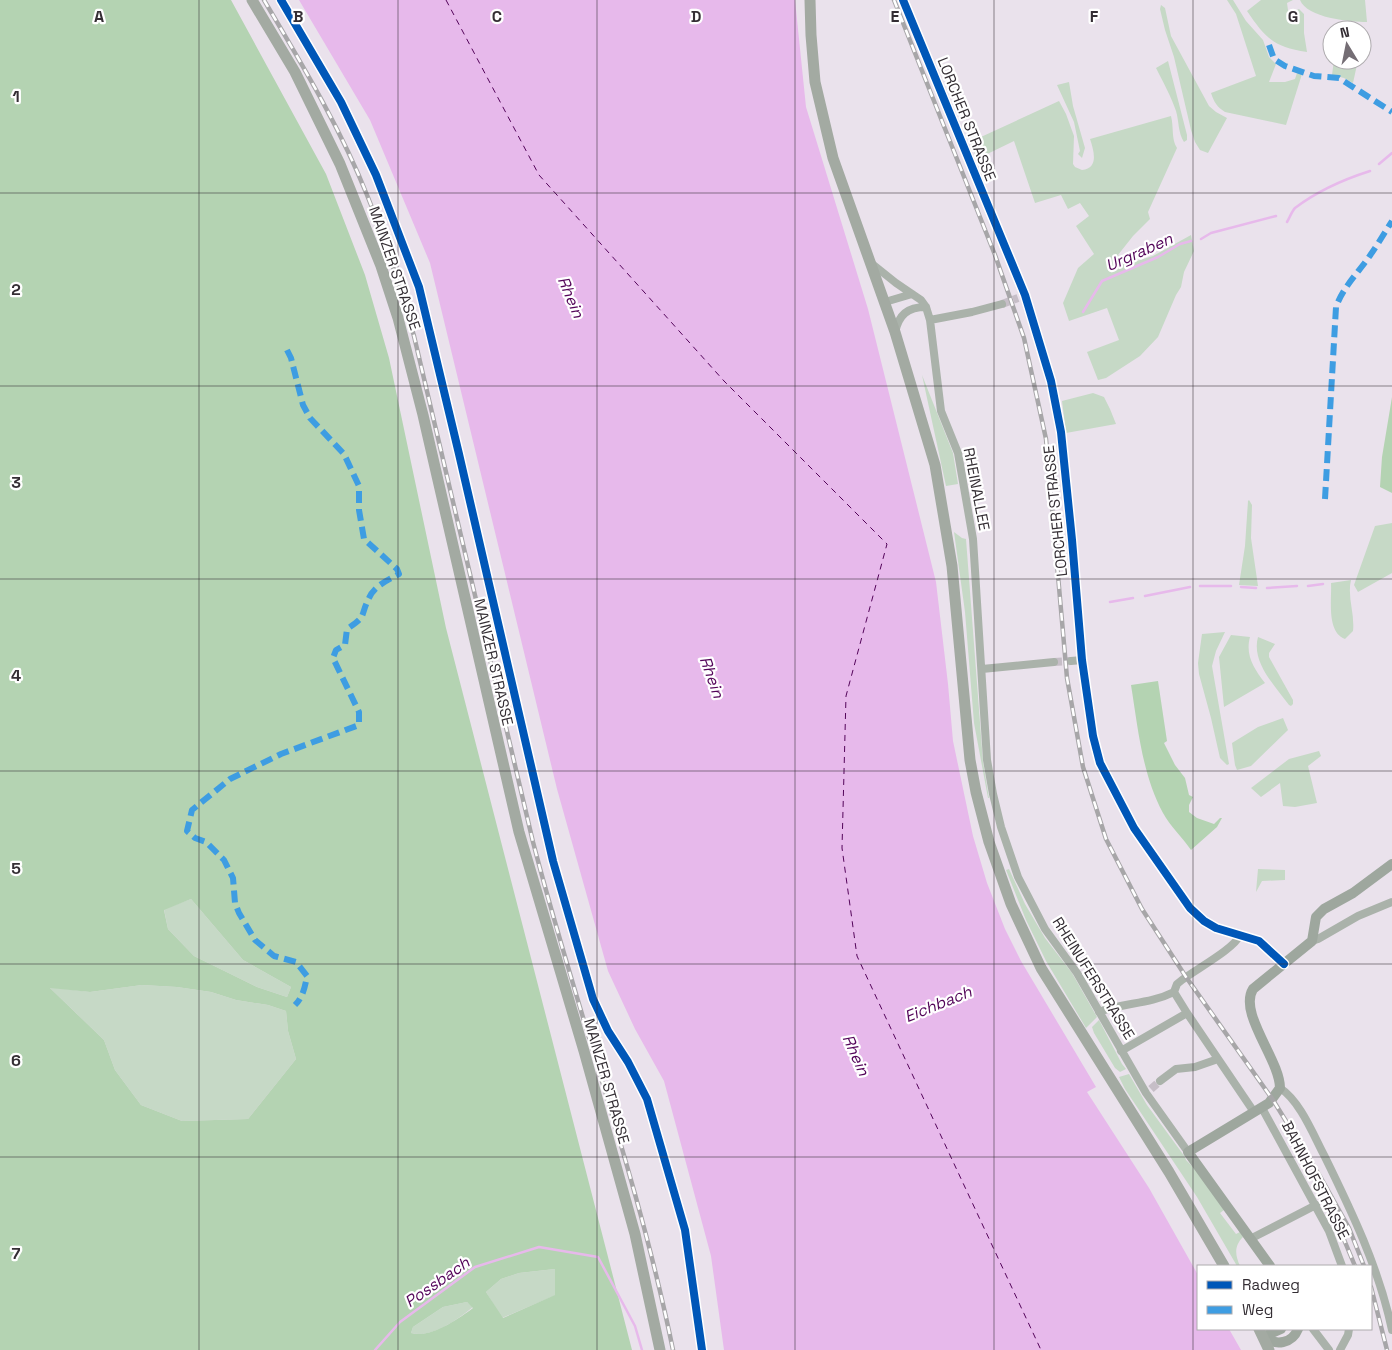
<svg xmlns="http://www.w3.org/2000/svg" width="1392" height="1350" font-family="'Space Grotesk',sans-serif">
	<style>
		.green { fill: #c6d9c6 }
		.forest { fill: #b4d3b2; fill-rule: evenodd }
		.water { fill: #e7b9eb }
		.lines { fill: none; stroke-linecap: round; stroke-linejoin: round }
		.stream { stroke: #e7b9eb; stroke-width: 2.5 }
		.ferry { stroke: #530459; stroke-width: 1; stroke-dasharray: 6 5; stroke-linecap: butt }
		.minor-tunnel { stroke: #c6bec7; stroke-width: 8; stroke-dasharray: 8 4; stroke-linecap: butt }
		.minor { stroke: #aab2aa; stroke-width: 8 }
		.secondary { stroke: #9ea79e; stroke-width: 10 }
		.primary { stroke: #a3aaa2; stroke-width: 11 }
		.rail-casing { stroke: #a7a6a8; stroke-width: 4.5 }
		.rail { stroke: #fff; stroke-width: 2.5; stroke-dasharray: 8; stroke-linecap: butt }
		.quiet { stroke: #3e9de2; stroke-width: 6; stroke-dasharray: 12 6; stroke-linecap: butt }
		.cycleway-casing { stroke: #fff; stroke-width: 11 }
		.cycleway { stroke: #0057b8; stroke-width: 8 }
		.grid { fill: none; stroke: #342e34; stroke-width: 1; stroke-opacity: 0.55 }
		.labels { text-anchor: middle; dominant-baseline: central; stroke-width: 4.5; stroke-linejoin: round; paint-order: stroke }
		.street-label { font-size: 15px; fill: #342e34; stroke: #fff }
		.water-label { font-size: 16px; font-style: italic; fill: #530459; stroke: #fff }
		.grid-label { font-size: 16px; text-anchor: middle; font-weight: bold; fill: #342e34; stroke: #fff; stroke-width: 4.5; stroke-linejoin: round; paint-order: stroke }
	</style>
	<rect width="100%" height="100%" fill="#eae2ec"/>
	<path class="green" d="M 1227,0 L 1233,0 L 1246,21 L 1263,40 L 1269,57 L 1276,64 L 1269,82 L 1285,82 L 1295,79 L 1297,73 L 1302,74 L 1286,125 L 1225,112 C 1217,107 1214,102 1211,93 L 1256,76 L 1236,14 Z
		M 1261,0 L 1293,0 L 1287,3 L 1288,10 L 1293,12 L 1299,9 L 1304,14 L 1304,33 L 1307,52 C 1274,47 1266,39 1247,11 Z
		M 1300,0 L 1365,0 L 1367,22 C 1350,22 1307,18 1300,0 Z
		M 1161,5 L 1165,8 L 1171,36 L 1209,106 L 1216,112 L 1227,118 L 1208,153 L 1200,150 L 1195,142 L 1191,130 L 1174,57 L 1165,30 L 1160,9 Z
		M 1334,60 L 1358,60 L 1353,83 L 1344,78 L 1332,75 Z
		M 1168,61 L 1187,135 L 1187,140 L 1184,142 C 1178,133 1179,121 1176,111 C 1171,96 1163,82 1156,68 Z
		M 1069,82 L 1073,106 L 1085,148 L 1082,158 L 1078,154 L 1080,151 L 1074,122 L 1057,85 Z
		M 1059,101 L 1066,114 L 1074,136 L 1073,164 L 1075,167 L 1082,170 C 1099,168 1094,151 1090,139 L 1171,116 C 1174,127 1171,139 1177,148 L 1148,212 L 1150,219 L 1133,236 L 1118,255 L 1127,264 L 1153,256 L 1191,235 L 1194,251 L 1184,272 L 1181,287 L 1176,295 L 1158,337 L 1140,356 L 1106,378 L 1098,380 L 1087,352 L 1119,340 L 1107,308 L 1069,321 L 1063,303 L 1078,268 L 1094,254 L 1076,226 L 1089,216 L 1080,203 L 1068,209 L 1061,195 L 1035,203 L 1014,141 L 977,159 L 970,142 Z
		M 922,375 L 953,453 L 958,484 L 946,486 Z
		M 1093,393 L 1104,397 L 1110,409 L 1116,424 L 1066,433 L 1062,401 Z
		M 1249,500 L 1252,505 L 1251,538 L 1258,586 L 1239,585 L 1245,546 L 1248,501 Z
		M 1392,523 L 1392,573 L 1358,592 L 1354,585 L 1375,526 Z
		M 954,532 L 962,538 L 966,539 L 983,762 L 989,798 L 988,798 L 974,723 L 965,612 Z
		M 1351,580 C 1347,597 1355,614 1353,631 L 1345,639 C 1326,632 1332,599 1331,583 Z
		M 1225,632 L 1216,651 L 1212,666 L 1229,764 L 1227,765 L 1220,758 L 1211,718 L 1199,674 L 1198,663 L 1202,634 Z
		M 1231,635 L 1250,637 C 1245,655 1254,669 1265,683 L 1224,707 L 1219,657 Z
		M 1258,637 L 1275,644 L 1269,653 L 1269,657 L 1293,700 L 1293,704 L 1291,706 L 1289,705 C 1275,686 1251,662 1258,637 Z
		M 1283,718 L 1288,730 L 1251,766 L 1237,770 L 1235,765 L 1232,743 L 1258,727 Z
		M 1319,751 L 1321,756 L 1308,766 L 1317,803 L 1295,807 L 1283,806 L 1280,783 L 1261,797 L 1251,788 L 1289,759 Z
		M 1009,869 L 1025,904 L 1045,938 L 1072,973 L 1097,1017 L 1086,1028 L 1046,961 L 1026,920 L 1006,870 Z
		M 1258,869 L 1285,870 L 1285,880 L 1262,881 L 1256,892 Z
		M 191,899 L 243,960 L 291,987 L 287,997 L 257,987 L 194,956 L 168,929 L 164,909 Z
		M 142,985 L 177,987 L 211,992 L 236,1000 L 268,1005 L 286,1011 L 288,1031 L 296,1059 L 248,1119 L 182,1121 L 141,1105 L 115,1070 L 104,1040 L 49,987 L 90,992 Z
		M 1099,1020 L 1122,1064 L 1126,1069 L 1120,1072 L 1115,1068 L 1094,1033 L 1092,1027 Z
		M 1129,1074 L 1147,1105 L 1185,1157 L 1186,1160 L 1196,1170 L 1224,1210 L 1220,1213 L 1236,1234 L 1240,1232 L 1243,1237 C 1234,1246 1235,1255 1240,1266 L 1237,1266 L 1197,1197 L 1125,1089 L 1119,1077 Z
		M 555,1269 L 556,1295 L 502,1318 L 486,1292 L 501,1279 L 519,1273 Z
		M 467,1302 L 473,1307 C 458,1319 431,1339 411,1333 L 413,1327 L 443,1307 Z"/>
	<path class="forest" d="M 0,0 L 231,0 L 326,174 L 365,275 L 389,358 L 446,628 L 632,1350 L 0,1350 ZM 191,899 L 243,960 L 291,987 L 287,997 L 257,987 L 194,956 L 168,929 L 164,910 ZM 142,985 L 177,987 L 211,992 L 236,1000 L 268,1005 L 286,1011 L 288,1031 L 296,1059 L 248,1119 L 182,1121 L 141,1105 L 115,1070 L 104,1040 L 50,988 L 90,992 ZM 555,1269 L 555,1295 L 503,1318 L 486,1292 L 501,1279 L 519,1273 ZM 467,1302 L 473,1308 C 458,1319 430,1339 411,1333 L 413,1327 L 443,1307 Z
		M 1392,397 L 1392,493 L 1380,487 L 1382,457 Z
		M 1158,681 L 1167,741 L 1164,743 L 1175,765 L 1185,778 L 1189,795 L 1193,797 L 1189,805 L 1189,812 L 1197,818 L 1214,824 L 1220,818 L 1222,818 L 1217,827 L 1191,850 C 1182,837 1170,826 1163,813 C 1142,774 1138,728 1131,685 Z"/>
	<path class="water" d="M 299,0 L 795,0 L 806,107 L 868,309 L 936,582 L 948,684 L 953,741 L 973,836 L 987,883 L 1005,929 L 1021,961 L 1096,1087 L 1087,1092 L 1149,1188 L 1198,1275 L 1198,1329 L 1229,1329 L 1241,1350 L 724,1350 L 711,1256 L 664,1081 L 635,1029 L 608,971 L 557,789 L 430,263 L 370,120 Z"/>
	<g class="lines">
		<path class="stream" d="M 1379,164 L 1392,153
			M 1287,222 C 1290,217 1292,211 1295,208 C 1316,192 1345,179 1370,171
			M 1201,239 L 1211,233 L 1276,216
			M 1083,312 L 1102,281 L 1158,257 L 1180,244 L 1191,241
			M 1200,586 L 1231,586
			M 1308,586 L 1323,584
			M 1241,587 L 1256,588
			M 1267,588 L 1297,586
			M 1145,596 L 1190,587
			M 1110,602 L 1133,598
			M 375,1350 L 400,1322 L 475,1267 L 539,1247 L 598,1257 L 635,1326 L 642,1350"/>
		<path class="ferry" d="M 446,0 L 539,175 L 724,381 L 887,544 L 846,696 L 842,848 L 857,956 L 1041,1350"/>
		<path class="minor-tunnel" d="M 1002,304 L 1018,298
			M 1054,662 L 1071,661
			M 1151,1089 L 1160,1081"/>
		<path class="minor" d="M 903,0 L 1025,295 L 1051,381 L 1061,432 L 1072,540 L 1082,660 L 1093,736 L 1100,763 L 1134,828 L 1190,908 L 1204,921 L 1216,928 L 1259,941 L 1284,964
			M 871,263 L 896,283 L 921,300 L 926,307 L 930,320 L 941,411 L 958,453 L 973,539 L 987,760 L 993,794 L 1001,827 L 1018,877 L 1045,929 L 1077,973 L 1146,1093 L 1188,1152
			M 885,302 L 912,294
			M 930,320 L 972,312 L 1002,304
			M 895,332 C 899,315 907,307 926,307
			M 1071,661 L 1082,660
			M 982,669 L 1054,662
			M 1312,941 L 1318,939 L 1358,916 L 1392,902
			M 1174,992 L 1187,1013 L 1254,1112
			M 1099,1012 C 1124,1002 1148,1005 1174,992 L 1177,984 L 1182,980 C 1196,969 1234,949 1240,935
			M 1121,1051 L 1187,1013
			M 1160,1081 L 1176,1069 L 1195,1067 L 1218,1059
			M 1280,1088 C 1300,1101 1313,1134 1324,1155 C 1351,1210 1379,1268 1392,1330
			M 1262,1108 L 1329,1231 L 1342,1266
			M 1250,1239 L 1316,1205
			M 1313,1329 L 1329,1350
			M 1340,1350 L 1348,1335 L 1349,1329"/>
		<path class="secondary" d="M 1270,1266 L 1188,1152 L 1269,1103 L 1280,1088 C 1280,1060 1238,1013 1253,989 L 1312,941 L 1316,917 L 1324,909 L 1353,893 L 1392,864
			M 1263,1337 C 1276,1346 1292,1344 1298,1329
			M 1263,1337 L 1281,1329"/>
		<path class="primary" d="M 252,0 L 295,72 L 340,164 L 381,266 L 398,318 L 423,415 L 519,832 L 584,1051 L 635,1234 L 660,1350
			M 810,0 L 811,35 L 815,82 L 833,158 L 895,332 L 935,465 L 952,566 L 970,760 L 976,792 L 989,842 L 1011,904 L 1041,968 L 1169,1172 L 1224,1266
			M 1259,1329 L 1269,1350"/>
		<defs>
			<path id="rail" d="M 264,0 C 301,63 340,127 367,195 C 386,241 400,289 414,336 L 533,842 C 577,1012 638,1178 673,1350
				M 894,0 L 995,255 L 1024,338 L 1046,439 L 1067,678 L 1083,767 L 1106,839 L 1142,909 L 1186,977 L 1273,1100 L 1321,1178 L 1349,1228 L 1364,1266
				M 1330,1206 L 1355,1266
				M 1371,1287 L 1387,1350"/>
		</defs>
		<use href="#rail" class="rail-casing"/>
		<use href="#rail" class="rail"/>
		<path class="quiet" d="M 1269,45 L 1274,59 L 1285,66 L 1314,76 L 1339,78 L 1392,112
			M 287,350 L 291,358 L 303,405 L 310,418 L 344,454 L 359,486 L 359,510 L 364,539 L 397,569 L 399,574 C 388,580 374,586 369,598 C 359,618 368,615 347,629 L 345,645 L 336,650 L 333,658 L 359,712 L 359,725 L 281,754 L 230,779 L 192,810 L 187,831 L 195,838 L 206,842 L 224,860 L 233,878 L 235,903 L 239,913 L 255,940 L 274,956 L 296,962 L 307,976 C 305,987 303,997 295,1005
			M 1325,499 L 1336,307 C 1343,287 1359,272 1371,254 C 1378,244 1385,232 1392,221"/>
		<defs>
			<path id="cycleway" d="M 281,0 L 341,102 L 376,175 L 419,287 L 459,454 L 553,861 L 593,999 L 608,1031 L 628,1062 L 647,1099 L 685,1230 L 702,1350
				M 903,0 L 1025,295 L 1051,381 L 1061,432 L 1072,540 L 1082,660 L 1093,736 L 1100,763 L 1134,828 L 1190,908 L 1204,921 L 1216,928 L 1259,941 L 1284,964"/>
		</defs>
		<use href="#cycleway" class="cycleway-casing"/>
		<use href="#cycleway" class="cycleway"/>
	</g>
	<path class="grid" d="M 199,0 L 199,1350M 398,0 L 398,1350M 597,0 L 597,1350M 795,0 L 795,1350M 994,0 L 994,1350M 1193,0 L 1193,1350M 0,193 L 1392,193M 0,386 L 1392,386M 0,579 L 1392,579M 0,771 L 1392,771M 0,964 L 1392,964M 0,1157 L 1392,1157"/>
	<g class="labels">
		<g class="street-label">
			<text transform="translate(967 119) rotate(68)">LORCHER STRASSE</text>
			<text transform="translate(395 268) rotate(71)">MAINZER STRASSE</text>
			<text transform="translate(977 489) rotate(79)">RHEINALLEE</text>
			<text transform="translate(1055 511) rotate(-96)">LORCHER STRASSE</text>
			<text transform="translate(494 662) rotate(77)">MAINZER STRASSE</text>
			<text transform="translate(1094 978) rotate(58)">RHEINUFERSTRASSE</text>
			<text transform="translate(607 1081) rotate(74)">MAINZER STRASSE</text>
			<text transform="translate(1316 1180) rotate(63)">BAHNHOFSTRASSE</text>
		</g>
		<g class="water-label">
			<text transform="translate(1139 252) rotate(-24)">Urgraben</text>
			<text transform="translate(571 297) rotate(67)">Rhein</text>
			<text transform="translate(712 677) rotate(70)">Rhein</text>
			<text transform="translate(938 1004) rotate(-22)">Eichbach</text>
			<text transform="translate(856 1055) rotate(66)">Rhein</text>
			<text transform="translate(437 1282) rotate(-35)">Possbach</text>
		</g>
	</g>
	<g class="grid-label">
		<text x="99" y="22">A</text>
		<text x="298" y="22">B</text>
		<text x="497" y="22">C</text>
		<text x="696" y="22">D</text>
		<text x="895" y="22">E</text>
		<text x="1094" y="22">F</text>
		<text x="1293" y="22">G</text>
		<text x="16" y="102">1</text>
		<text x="16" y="295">2</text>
		<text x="16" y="488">3</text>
		<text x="16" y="681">4</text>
		<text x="16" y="874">5</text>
		<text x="16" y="1066">6</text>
		<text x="16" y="1259">7</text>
	</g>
	<rect x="1197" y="1265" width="175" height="65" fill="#ffffff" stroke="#aeabae"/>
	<rect x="1207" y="1281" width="25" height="8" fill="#0057b8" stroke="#aeabae"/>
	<text x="1242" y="1290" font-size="15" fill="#342e34">Radweg</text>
	<rect x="1207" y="1306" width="25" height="8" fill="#3e9de2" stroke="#aeabae"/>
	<text x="1242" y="1315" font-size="15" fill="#342e34">Weg</text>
	<g transform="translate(1347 45) rotate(350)"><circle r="24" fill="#ffffff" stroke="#aeabae"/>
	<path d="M0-4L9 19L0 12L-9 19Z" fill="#746d74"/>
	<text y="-8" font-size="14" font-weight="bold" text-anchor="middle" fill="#342e34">N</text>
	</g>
</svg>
